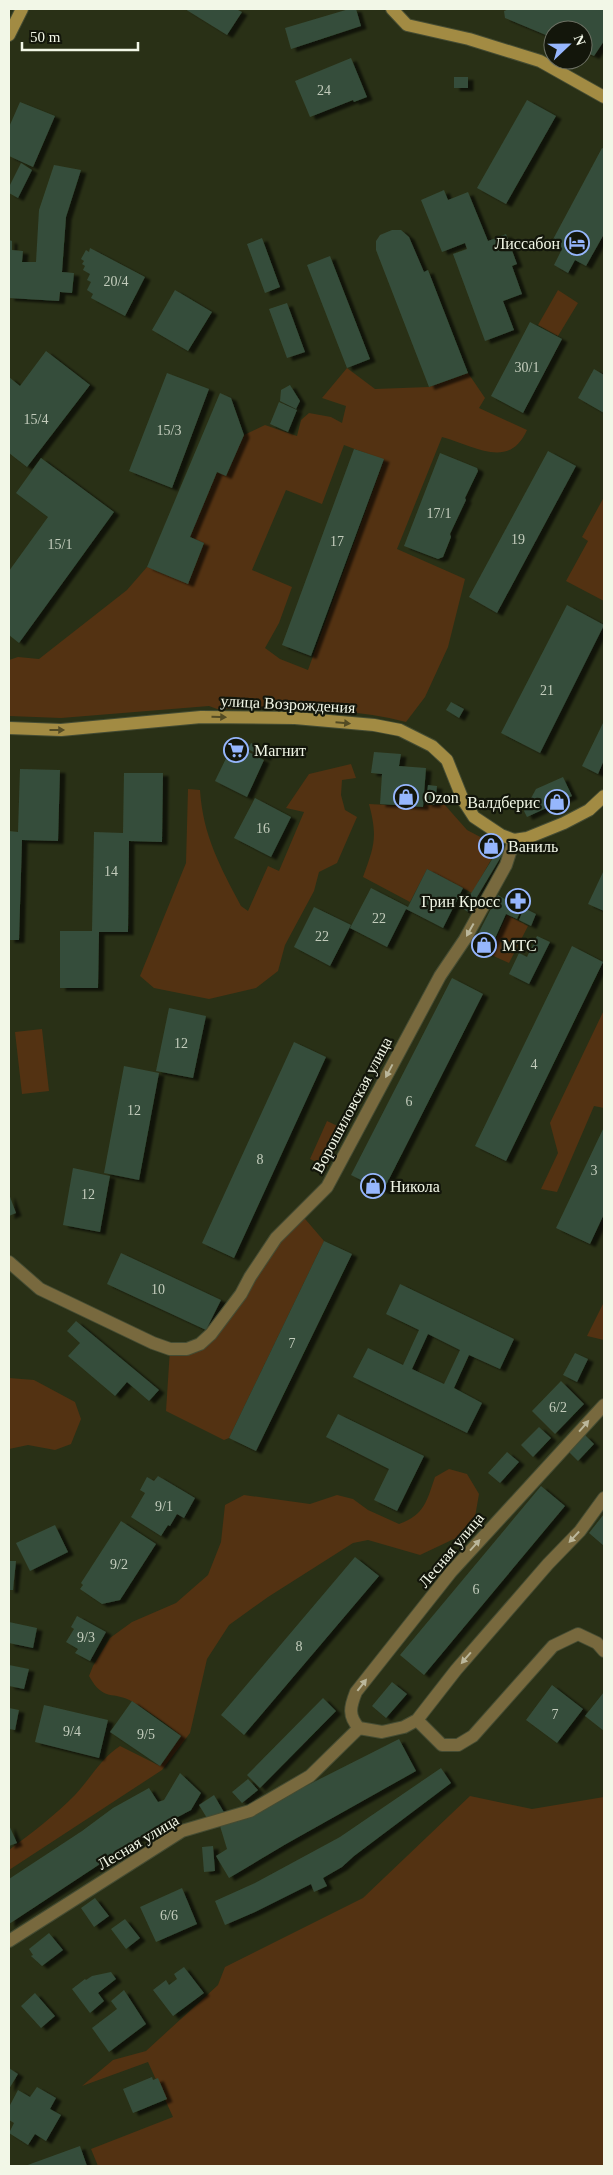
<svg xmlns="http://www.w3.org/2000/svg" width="613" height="2175" font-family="'Times New Roman',serif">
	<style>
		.green { fill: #533212; fill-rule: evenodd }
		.building { fill: #364d3a; fill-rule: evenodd; filter: url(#shadow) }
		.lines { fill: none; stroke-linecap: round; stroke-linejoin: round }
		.street-casing { stroke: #454c33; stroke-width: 14 }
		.secondary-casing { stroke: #454c33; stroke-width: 14 }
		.street { stroke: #78693e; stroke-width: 12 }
		.secondary { stroke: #a28b43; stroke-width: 12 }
		.oneway { fill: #534b24 }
		.oneway2 { fill: #bbb79b }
		.labels { text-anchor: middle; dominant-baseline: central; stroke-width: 4.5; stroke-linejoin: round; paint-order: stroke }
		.number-label { font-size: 14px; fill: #c3ccbc }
		.poi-label { font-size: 16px; fill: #f2f7e7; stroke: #13160b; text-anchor: start }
		.street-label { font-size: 16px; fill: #f2f7e7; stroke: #13160b }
	</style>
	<defs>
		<filter id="shadow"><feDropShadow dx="5.5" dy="3" stdDeviation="1" flood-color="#0009"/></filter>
	</defs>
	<rect width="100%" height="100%" fill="#293016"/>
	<path class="green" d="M 558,290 L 578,303 L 558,336 L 538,325 Z
		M 347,368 L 375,389 L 429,387 L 468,373 L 485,398 L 479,408 L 527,430 C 509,471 473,445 442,437 L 397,549 L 465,579 L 448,647 L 425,697 L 406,722 C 345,706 280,709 217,709 L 209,706 L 61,718 L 9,716 L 9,660 L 18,657 L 39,659 L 127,590 L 147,567 L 188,583 L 204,543 L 190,537 L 217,472 L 226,476 L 244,435 L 265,425 L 297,436 L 301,420 L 309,413 L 331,417 L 342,423 L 346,406 L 322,398 ZM 344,445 L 384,460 L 308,670 L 280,659 L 265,648 L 279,623 L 292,587 L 252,570 L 286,490 L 322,504 Z
		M 604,497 L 604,601 L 566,581 L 588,541 L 582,537 Z
		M 351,764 L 356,778 L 342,780 L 341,795 L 345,810 L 357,817 L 337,863 L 319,872 L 314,891 L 285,945 L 278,971 L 256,988 L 209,999 L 154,988 L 140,976 L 186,863 L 188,789 L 200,790 C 203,836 220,866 241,906 L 248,911 L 268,866 L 279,871 L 304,812 L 286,808 L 309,774 Z
		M 369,804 L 423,807 L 426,804 L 444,804 L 467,830 L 486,840 L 483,846 L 495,853 L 472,893 L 427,869 L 410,902 L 363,877 C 374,846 378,838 369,804 Z
		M 507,915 L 528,926 L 509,963 L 489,954 Z
		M 604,1010 L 604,1108 L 594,1106 L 557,1192 L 541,1189 L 558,1153 L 550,1123 Z
		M 42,1029 L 49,1091 L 22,1094 L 15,1032 Z
		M 327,1121 L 344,1129 L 327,1167 L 310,1159 Z
		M 300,1213 L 324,1241 L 229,1438 L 224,1440 L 166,1411 L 170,1349 L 200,1344 Z
		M 604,1302 L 604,1340 L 587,1336 Z
		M 9,1378 L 34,1380 L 75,1402 L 81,1419 L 71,1444 L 55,1450 L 28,1445 L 9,1449 Z
		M 449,1469 L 467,1474 L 479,1494 L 475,1517 L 456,1538 L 420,1555 L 368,1540 L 353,1543 L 268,1597 L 229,1625 L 207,1659 L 190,1733 L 162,1770 L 9,1870 L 9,1850 C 32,1833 55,1815 75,1795 C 91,1778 101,1758 120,1746 L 160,1766 L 181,1736 C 167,1724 149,1712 133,1702 C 113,1690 104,1703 89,1676 L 93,1666 L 110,1638 L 132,1622 L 176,1603 L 208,1575 L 221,1542 L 225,1505 L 244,1495 L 310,1504 L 337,1495 L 353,1499 L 368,1510 L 399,1524 C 425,1515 427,1500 435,1477 Z
		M 470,1796 L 532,1809 L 604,1797 L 604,2166 L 98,2166 L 91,2149 L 173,2117 L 148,2062 L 82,2086 L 113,2060 L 146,2051 L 218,1985 L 225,1967 L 363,1898 Z"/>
	<path class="building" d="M 185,9 L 236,9 L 242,12 L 227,35 Z
		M 349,9 L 356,9 L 361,26 L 291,49 L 285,28 Z
		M 509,9 L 604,9 L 604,41 L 594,56 L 583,51 L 583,30 L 553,30 L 553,38 L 505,18 L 504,11 Z
		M 351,58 L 367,97 L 354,102 L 353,100 L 310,117 L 295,81 Z
		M 454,77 L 468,77 L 468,88 L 454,88 Z
		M 527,100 L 556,116 L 506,204 L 477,188 Z
		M 20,102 L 55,116 L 33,167 L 9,156 L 9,127 Z
		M 602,148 L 604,149 L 604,234 L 586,266 L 575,260 L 568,273 L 554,265 L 561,251 L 550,245 Z
		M 21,163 L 32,170 L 18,198 L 9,193 L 9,187 Z
		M 54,165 L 81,170 L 66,217 L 62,272 L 74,273 L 72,293 L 60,292 L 59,301 L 9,298 L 9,240 L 12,241 L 12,250 L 23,251 L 22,262 L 36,262 L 39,210 Z
		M 444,190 L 448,200 L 468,192 L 488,241 L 506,234 L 517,264 L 512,266 L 522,294 L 503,301 L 514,330 L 485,341 L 453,254 L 467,249 L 465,243 L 442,252 L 421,200 Z
		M 392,230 L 401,230 L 409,237 L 424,272 L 428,270 L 468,373 L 429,387 L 376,250 L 376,241 L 380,235 Z
		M 262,238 L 280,287 L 265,293 L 247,244 Z
		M 90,248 L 145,277 L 125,316 L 91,298 L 93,294 L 87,290 L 91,282 L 87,280 L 90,274 L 83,270 L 85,266 L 82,264 L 84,261 L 81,259 L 86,250 L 89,252 Z
		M 330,256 L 370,359 L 347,368 L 307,265 Z
		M 175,290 L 212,312 L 188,351 L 152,330 Z
		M 287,303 L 305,352 L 287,358 L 269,309 Z
		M 530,322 L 562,339 L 523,413 L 491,396 Z
		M 46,351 L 90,385 L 27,467 L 9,453 L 9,377 L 20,386 Z
		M 594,369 L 604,375 L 604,413 L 578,398 Z
		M 167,373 L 209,389 L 172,488 L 129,471 Z
		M 290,385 L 300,401 L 296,409 L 280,401 L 281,390 Z
		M 220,393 L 231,398 L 244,435 L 226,476 L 217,472 L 190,537 L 204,543 L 188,584 L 147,567 Z
		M 279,402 L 297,410 L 288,432 L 270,424 Z
		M 354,449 L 384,459 L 311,656 L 282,645 Z
		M 548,451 L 576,466 L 497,613 L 469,597 Z
		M 440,453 L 477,468 L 478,471 L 465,498 L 466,500 L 450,534 L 451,537 L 443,557 L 438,559 L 404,546 Z
		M 41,458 L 114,512 L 19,643 L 9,635 L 9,571 L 48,517 L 16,493 Z
		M 567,605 L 604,625 L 540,753 L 501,733 Z
		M 451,702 L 464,709 L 459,718 L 446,710 Z
		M 604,721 L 604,760 L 598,774 L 582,766 Z
		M 251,743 L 268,752 L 265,758 L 248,749 Z
		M 233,744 L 264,760 L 247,797 L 215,781 Z
		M 374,752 L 401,754 L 399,766 L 426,768 L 423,807 L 380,804 L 382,774 L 371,773 Z
		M 20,769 L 60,770 L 58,841 L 22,840 L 19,940 L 9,940 L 9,831 L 18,832 Z
		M 124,773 L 163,773 L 162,842 L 129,841 L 128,932 L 99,932 L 98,988 L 60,988 L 60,931 L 92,931 L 94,832 L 123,833 Z
		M 563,777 L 572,796 L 527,817 L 524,811 L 536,789 Z
		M 428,785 L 437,786 L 435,805 L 426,804 Z
		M 255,798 L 291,817 L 271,857 L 234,838 Z
		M 486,840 L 505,850 L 468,912 L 462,908 L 496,853 L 482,846 Z
		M 427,869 L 463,888 L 443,928 L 406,909 L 387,947 L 350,928 L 371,888 L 408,907 Z
		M 604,870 L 604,911 L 588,904 Z
		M 498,895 L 510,902 L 512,898 L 524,904 L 517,919 L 506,914 L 488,954 L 480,950 L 477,936 Z
		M 314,907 L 351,925 L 330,966 L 294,947 Z
		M 524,908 L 536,914 L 531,926 L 519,920 Z
		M 537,936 L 550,942 L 529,984 L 509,974 L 519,953 L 527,957 Z
		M 572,946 L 603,962 L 506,1161 L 475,1146 Z
		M 452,978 L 483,994 L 383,1191 L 351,1175 Z
		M 169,1008 L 206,1016 L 193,1078 L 156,1071 Z
		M 294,1042 L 326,1057 L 234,1258 L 202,1243 Z
		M 124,1066 L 159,1073 L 139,1180 L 104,1173 Z
		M 604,1127 L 604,1214 L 590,1244 L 556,1228 Z
		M 73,1168 L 110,1176 L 100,1232 L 63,1225 Z
		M 9,1194 L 16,1213 L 9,1216 Z
		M 324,1241 L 352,1254 L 256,1451 L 229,1438 Z
		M 121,1253 L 221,1300 L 206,1330 L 107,1284 Z
		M 400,1284 L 514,1339 L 500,1369 L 469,1355 L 454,1388 L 482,1403 L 467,1433 L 353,1377 L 368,1348 L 403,1365 L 419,1330 L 386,1314 ZM 428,1334 L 460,1350 L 444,1384 L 412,1369 Z
		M 76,1321 L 159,1390 L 149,1401 L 127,1382 L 115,1396 L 68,1356 L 80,1343 L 67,1331 Z
		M 575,1353 L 588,1359 L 577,1382 L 563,1375 Z
		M 561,1381 L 584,1404 L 555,1434 L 532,1411 Z
		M 338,1414 L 424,1456 L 397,1511 L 374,1500 L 389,1469 L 326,1437 Z
		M 539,1427 L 551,1438 L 533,1457 L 521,1445 Z
		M 585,1435 L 594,1444 L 578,1461 L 569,1452 Z
		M 507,1452 L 519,1462 L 500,1483 L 488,1473 Z
		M 158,1476 L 195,1498 L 184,1518 L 177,1514 L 170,1526 L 168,1525 L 161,1536 L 131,1517 L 145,1493 L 140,1490 L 147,1477 L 154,1481 Z
		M 541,1486 L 565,1506 L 424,1675 L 400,1655 Z
		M 604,1514 L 604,1546 L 589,1533 Z
		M 121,1521 L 156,1544 L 120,1600 L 102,1604 L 80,1589 L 83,1585 L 81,1583 Z
		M 55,1525 L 68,1552 L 30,1571 L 16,1543 Z
		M 355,1557 L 379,1576 L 244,1735 L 221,1715 Z
		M 9,1561 L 16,1561 L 13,1590 L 9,1590 Z
		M 77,1616 L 106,1632 L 90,1661 L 75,1653 L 78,1649 L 66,1642 L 74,1629 L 71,1627 Z
		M 9,1622 L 37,1628 L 33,1648 L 9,1643 Z
		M 9,1665 L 29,1669 L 24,1689 L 9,1686 Z
		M 392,1682 L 407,1694 L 386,1718 L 372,1706 Z
		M 552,1685 L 583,1709 L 557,1743 L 526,1720 Z
		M 604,1692 L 604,1731 L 585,1716 Z
		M 323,1698 L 336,1711 L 260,1788 L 247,1775 Z
		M 132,1701 L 181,1736 L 160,1766 L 110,1732 Z
		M 44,1705 L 108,1720 L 99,1758 L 35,1742 Z
		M 9,1708 L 19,1710 L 15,1730 L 9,1729 Z
		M 399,1739 L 416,1771 L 286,1844 L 229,1878 L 216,1856 L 227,1849 L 220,1826 L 302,1788 Z
		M 441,1768 L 451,1783 L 354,1856 L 342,1867 L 323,1878 L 327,1886 L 314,1892 L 311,1884 L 255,1912 L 225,1925 L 215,1901 L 255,1883 L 340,1837 Z
		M 180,1773 L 201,1793 L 191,1810 L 144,1835 L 9,1924 L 9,1879 L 82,1831 L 113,1808 L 149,1788 L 158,1802 L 164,1800 Z
		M 248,1779 L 258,1790 L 242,1803 L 232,1792 Z
		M 214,1795 L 225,1814 L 210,1823 L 199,1805 Z
		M 9,1825 L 17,1843 L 9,1846 Z
		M 213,1846 L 215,1871 L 204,1872 L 202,1847 Z
		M 182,1888 L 197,1924 L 156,1942 L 140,1907 Z
		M 95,1898 L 109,1916 L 94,1927 L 81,1908 Z
		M 125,1919 L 140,1938 L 126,1949 L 111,1929 Z
		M 49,1933 L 63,1950 L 42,1966 L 31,1956 L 33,1955 L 29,1949 Z
		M 184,1967 L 204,1993 L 173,2016 L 153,1990 L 166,1980 L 169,1985 L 177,1979 L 174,1974 Z
		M 111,1972 L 116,1979 L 98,1993 L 104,2001 L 90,2013 L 72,1989 L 85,1979 L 86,1980 L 92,1976 Z
		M 124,1990 L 146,2024 L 109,2052 L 92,2028 L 117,2009 L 111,2001 Z
		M 35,1993 L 55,2016 L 41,2028 L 21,2006 Z
		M 9,2068 L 18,2074 L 9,2089 Z
		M 152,2077 L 153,2080 L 158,2078 L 167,2099 L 133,2113 L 123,2089 Z
		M 37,2087 L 56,2098 L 50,2109 L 61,2115 L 46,2141 L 35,2134 L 28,2145 L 9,2133 L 14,2123 L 9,2120 L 9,2107 L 18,2090 L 30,2097 Z
		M 80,2146 L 87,2166 L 25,2166 Z"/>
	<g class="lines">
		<defs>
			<path id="street" d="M 9,1262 L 40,1289 L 153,1343 L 170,1349 L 187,1349 L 200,1344 L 211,1334 L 241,1294 L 250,1277 L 276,1238 L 327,1187 L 440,976 L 465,939 L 506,865 L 514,840
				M 604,1405 L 451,1572 L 356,1692 C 350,1707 348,1716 359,1728 L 382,1732 L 404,1727 L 417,1720 L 456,1670 L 548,1564 L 580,1531 L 604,1498
				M 417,1720 L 442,1745 L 458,1745 L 473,1736 L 553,1646 L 578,1634 L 597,1643 L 604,1651
				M 9,1941 L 182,1831 L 250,1811 L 310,1776 L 359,1728"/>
			<path id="secondary" d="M 392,9 L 407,25 L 469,39 L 540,61 L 604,97
				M 9,35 L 22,9
				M 9,728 L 61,730 L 201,717 L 295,718 L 374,725 L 400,730 L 432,746 L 447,760 L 463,800 L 474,817 L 501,835 L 514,840 L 527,838 L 564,823 L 589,810 L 604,796"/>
		</defs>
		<use href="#street" class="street-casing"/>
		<use href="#secondary" class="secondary-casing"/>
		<use href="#street" class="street"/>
		<use href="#secondary" class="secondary"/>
	</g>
	<defs><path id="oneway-solid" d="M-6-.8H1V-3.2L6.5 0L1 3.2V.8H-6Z" transform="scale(1.25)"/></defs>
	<g class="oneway">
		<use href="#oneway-solid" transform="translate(219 717) rotate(1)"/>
		<use href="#oneway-solid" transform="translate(343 723) rotate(5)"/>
		<use href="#oneway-solid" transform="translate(57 730)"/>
	</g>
	<g class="oneway2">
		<use href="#oneway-solid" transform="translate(470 930) rotate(119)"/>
		<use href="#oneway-solid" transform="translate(389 1071) rotate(118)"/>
		<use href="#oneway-solid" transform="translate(584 1426) rotate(-49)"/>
		<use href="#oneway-solid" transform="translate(574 1537) rotate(133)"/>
		<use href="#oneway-solid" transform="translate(475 1545) rotate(-48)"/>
		<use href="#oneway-solid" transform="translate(466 1658) rotate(131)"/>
		<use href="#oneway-solid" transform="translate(362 1685) rotate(-52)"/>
	</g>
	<defs>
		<symbol id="hotel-ring" viewBox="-11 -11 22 22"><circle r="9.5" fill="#13160b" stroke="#96b6fd" stroke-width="1.5"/><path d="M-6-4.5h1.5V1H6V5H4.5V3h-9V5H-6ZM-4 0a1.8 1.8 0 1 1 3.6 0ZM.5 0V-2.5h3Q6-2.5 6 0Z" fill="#96b6fd"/></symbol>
		<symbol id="supermarket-ring" viewBox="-11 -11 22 22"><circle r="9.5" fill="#13160b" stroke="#96b6fd" stroke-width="1.5"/><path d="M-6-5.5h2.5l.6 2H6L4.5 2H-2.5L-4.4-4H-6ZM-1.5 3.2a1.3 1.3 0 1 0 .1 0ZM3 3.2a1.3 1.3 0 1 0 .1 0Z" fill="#96b6fd"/></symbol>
		<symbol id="shop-ring" viewBox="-11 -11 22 22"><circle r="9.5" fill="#13160b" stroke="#96b6fd" stroke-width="1.5"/><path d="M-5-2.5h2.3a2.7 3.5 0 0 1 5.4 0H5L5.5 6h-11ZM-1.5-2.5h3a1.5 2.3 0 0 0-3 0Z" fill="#96b6fd"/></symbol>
		<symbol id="pharmacy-ring" viewBox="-11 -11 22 22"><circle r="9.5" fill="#13160b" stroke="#96b6fd" stroke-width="1.5"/><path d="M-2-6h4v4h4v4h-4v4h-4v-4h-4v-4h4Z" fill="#96b6fd"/></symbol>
	</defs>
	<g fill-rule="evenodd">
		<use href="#hotel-ring" x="563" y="229" width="28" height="28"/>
		<use href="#supermarket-ring" x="222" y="736" width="28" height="28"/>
		<use href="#shop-ring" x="392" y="783" width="28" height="28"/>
		<use href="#shop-ring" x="543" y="788" width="28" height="28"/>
		<use href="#shop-ring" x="477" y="832" width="28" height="28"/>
		<use href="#pharmacy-ring" x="504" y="887" width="28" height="28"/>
		<use href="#shop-ring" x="470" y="931" width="28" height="28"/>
		<use href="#shop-ring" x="359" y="1172" width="28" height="28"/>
	</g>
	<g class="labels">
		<g class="number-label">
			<text x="324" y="90">24</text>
			<text x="116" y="281">20/4</text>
			<text x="527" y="367">30/1</text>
			<text x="36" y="419">15/4</text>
			<text x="169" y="430">15/3</text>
			<text x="439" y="513">17/1</text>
			<text x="518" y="539">19</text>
			<text x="337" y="541">17</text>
			<text x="60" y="544">15/1</text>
			<text x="547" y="690">21</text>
			<text x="263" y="828">16</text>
			<text x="111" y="871">14</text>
			<text x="379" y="918">22</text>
			<text x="322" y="936">22</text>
			<text x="181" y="1043">12</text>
			<text x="534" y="1064">4</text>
			<text x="409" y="1101">6</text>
			<text x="134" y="1110">12</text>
			<text x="260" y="1159">8</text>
			<text x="594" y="1170">3</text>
			<text x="88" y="1194">12</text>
			<text x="158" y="1289">10</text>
			<text x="292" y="1343">7</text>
			<text x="558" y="1407">6/2</text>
			<text x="164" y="1506">9/1</text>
			<text x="119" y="1564">9/2</text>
			<text x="476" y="1589">6</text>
			<text x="86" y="1637">9/3</text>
			<text x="299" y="1646">8</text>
			<text x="555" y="1714">7</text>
			<text x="72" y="1731">9/4</text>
			<text x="146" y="1734">9/5</text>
			<text x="169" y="1915">6/6</text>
		</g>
		<g class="poi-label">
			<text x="560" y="243" text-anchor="end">Лиссабон</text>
			<text x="254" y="750">Магнит</text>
			<text x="424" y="797">Ozon</text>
			<text x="540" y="802" text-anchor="end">Валдберис</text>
			<text x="508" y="846">Ваниль</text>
			<text x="500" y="901" text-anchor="end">Грин Кросс</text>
			<text x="502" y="945">МТС</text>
			<text x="390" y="1186">Никола</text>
		</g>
		<g class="street-label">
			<text transform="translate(288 704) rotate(3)">улица Возрождения</text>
			<text transform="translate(352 1105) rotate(-62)">Ворошиловская улица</text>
			<text transform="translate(451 1550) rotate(-50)">Лесная улица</text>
			<text transform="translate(138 1842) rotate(-31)">Лесная улица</text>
		</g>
	</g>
	<rect width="613" height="2175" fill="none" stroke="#f2f7e7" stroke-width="20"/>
	<g transform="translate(568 45) rotate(68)"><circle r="24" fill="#13160b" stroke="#6c7063"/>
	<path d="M0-4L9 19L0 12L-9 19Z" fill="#96b6fd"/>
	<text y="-8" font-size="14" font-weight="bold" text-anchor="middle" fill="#f2f7e7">N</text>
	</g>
	<path d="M22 42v8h116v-8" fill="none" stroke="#f2f7e7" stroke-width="2.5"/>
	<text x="30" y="42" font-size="15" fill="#f2f7e7" stroke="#13160b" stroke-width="4" paint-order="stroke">50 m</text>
</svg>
